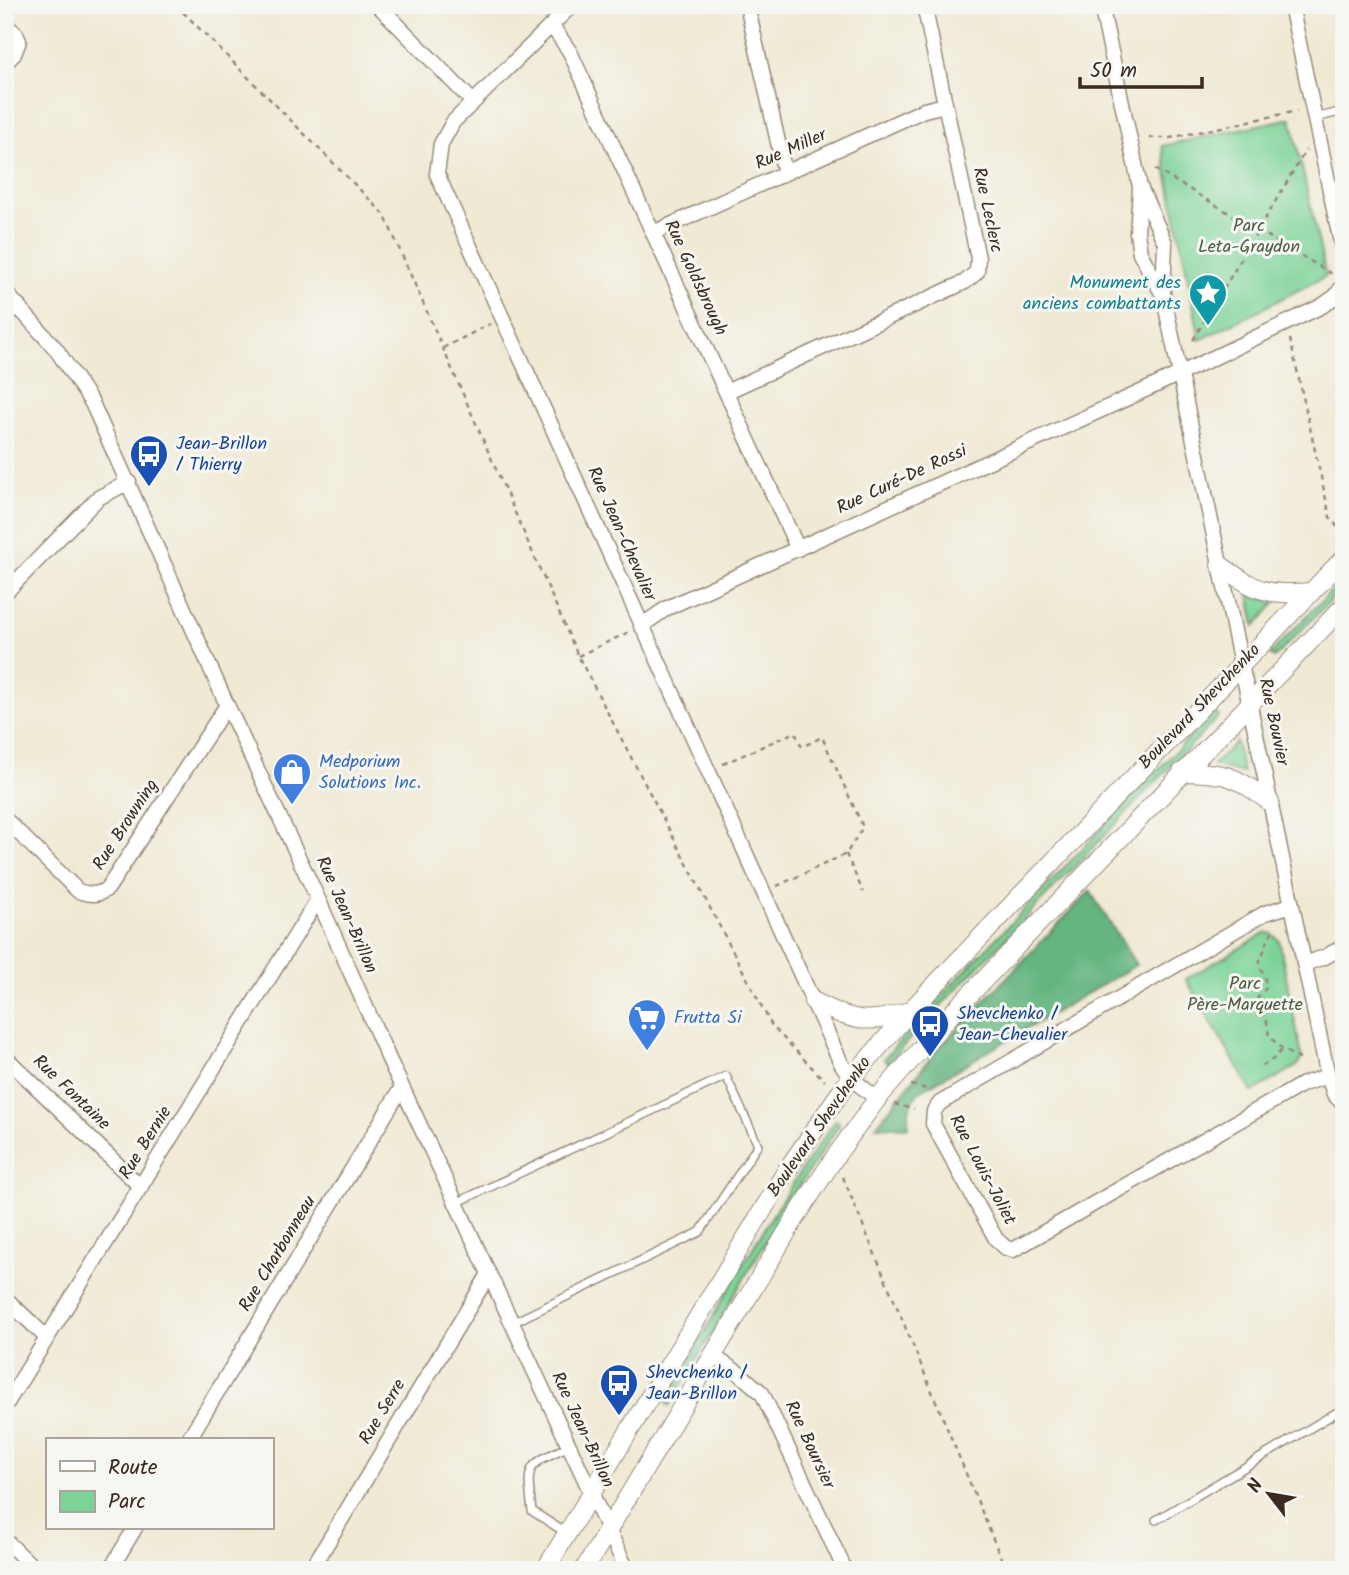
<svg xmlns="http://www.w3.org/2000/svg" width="1349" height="1575" font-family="Kalam,sans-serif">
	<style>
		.green { fill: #7cd397; stroke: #5c7e5a; stroke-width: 2 }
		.forest { fill: #65b580; stroke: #50704f; stroke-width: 2 }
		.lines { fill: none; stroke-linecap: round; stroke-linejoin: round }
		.service-casing { stroke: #968a79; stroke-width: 10 }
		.minor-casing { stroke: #968a79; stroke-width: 17 }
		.tertiary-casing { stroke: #968a79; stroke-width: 20 }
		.path { stroke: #968a79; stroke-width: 2.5; stroke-dasharray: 5 5; stroke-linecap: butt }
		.service { stroke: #fff; stroke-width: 7 }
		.minor { stroke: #fff; stroke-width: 14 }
		.tertiary { stroke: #fff; stroke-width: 18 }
		.labels { text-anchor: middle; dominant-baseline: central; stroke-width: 6; stroke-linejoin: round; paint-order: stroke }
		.street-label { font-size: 18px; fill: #3b2a1e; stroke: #f6f6f2 }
		.park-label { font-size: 18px; fill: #4e5d42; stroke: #f6f6f2 }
		.culture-label { font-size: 18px; fill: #0d838f; stroke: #f6f6f2; text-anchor: end }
		.transit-label { font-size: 18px; fill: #164399; stroke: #f6f6f2; text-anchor: start }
		.shop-label { font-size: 18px; fill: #366cbe; stroke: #f6f6f2; text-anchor: start }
	</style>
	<rect width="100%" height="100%" fill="#f6f6f2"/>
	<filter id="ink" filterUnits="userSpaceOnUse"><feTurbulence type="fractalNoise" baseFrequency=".0143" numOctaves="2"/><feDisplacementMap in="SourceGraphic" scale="14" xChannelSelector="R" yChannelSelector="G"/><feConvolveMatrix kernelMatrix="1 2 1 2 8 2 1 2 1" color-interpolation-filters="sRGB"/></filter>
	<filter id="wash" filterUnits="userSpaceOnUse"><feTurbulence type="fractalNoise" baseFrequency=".00686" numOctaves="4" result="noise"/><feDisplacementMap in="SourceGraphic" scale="28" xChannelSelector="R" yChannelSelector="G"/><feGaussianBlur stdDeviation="1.57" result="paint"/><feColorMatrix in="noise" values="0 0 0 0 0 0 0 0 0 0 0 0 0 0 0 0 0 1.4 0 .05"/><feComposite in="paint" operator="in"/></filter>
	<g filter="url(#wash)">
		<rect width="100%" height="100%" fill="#f0e9d4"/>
		<path class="green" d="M 1291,118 L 1326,276 L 1200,340 L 1162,146 Z
			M 1344,578 L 1344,586 L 1274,658 L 1270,654 Z
			M 1249,595 L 1276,602 L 1255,626 Z
			M 1214,712 L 1219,716 L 921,1026 L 888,1063 L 884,1059 L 932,1005 Z
			M 1236,742 L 1243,773 L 1213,765 Z
			M 1271,933 L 1279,940 L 1302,1058 L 1297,1066 L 1252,1092 L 1186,979 L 1264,934 Z
			M 836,1120 L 840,1124 L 793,1195 L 669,1406 L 666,1404 C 717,1307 772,1209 836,1120 Z"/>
		<path class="forest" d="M 1090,891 L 1136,965 L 920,1091 C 911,1100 906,1114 909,1127 L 876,1126 L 937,1050 Z"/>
	</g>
	<g filter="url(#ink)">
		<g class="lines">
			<defs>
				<path id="service" d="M 1315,118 L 1344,111
					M 456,1203 L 726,1076 L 758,1145 L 700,1232 L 512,1323
					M 1156,1520 L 1344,1408
					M 566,1533 L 532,1511 C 526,1463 526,1466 569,1446"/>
				<path id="minor" d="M 378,5 L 473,102
					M 572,5 L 453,122 L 441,144 L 437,174 L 841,1063 L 851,1078 L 877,1099
					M 747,5 L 785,173
					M 1101,5 L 1140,187 L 1165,243 L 1163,294 L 1328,1076 L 1334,1094 L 1344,1105
					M 1291,5 L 1344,257
					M 5,24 L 16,34 L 19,41 L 14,54 L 5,63
					M 552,26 L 570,52 L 798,549
					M 1140,189 L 1137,233 L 1140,253 L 1162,293
					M 653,233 L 924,110 L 945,105
					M 5,292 L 56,349 L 92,403 L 227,705 L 318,899 L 388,1057 L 627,1570
					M 5,318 L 18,305
					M 726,392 L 965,282 L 977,272 L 978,258 L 924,5
					M 5,593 L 98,498 L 129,482
					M 641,626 L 667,608 L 1154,386 L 1322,306 L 1336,296 L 1344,284
					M 5,819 L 78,891 C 91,895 98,896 108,888 L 227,705
					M 1292,905 L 1265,913 L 940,1103 L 934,1111 L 933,1124 L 996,1239 L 1006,1248 L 1013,1250 L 1303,1084 L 1328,1076
					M 1304,964 L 1325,957 L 1344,946
					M 5,1057 L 141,1187
					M 5,1298 L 47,1338
					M 713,1356 L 740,1374 L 762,1393 L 845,1570
					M 5,1406 L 318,899
					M 188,1440 L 402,1087
					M 5,1540 L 36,1570
					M 110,1570 L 135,1528
					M 311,1570 L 489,1274"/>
				<path id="tertiary" d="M 1220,565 C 1257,591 1265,596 1311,592
					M 1182,772 C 1229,773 1233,775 1270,802
					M 813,1001 C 856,1022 863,1025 910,1011
					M 545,1570 L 787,1170 L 844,1087 L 910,1011 L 1344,558
					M 584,1570 L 796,1217 L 835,1157 L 877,1099 L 953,1012 L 1344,606"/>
			</defs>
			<use href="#service" class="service-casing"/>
			<use href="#minor" class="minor-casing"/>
			<use href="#tertiary" class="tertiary-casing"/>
			<path class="path" d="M 176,5 L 384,214 L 578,656 L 772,1026 L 825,1081
				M 1149,138 L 1170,138 L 1297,111
				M 1155,169 L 1332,274
				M 1290,339 L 1330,517 L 1344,536
				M 1193,340 L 1306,150
				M 443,348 L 490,324
				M 578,656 L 629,632
				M 723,764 L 795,732 L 802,747 L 822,737 L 863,827 L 846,854 L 777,886
				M 846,854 L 863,892
				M 1272,931 L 1259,963 L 1265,979 L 1266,988 L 1255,1001 L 1267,1022 L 1269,1036 L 1282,1049 L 1303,1061
				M 1262,1066 L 1275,1058 L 1282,1049
				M 911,1085 L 930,1090
				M 894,1104 L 914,1109
				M 843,1177 L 1006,1570"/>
			<use href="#service" class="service"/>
			<use href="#minor" class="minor"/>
			<use href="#tertiary" class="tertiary"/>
		</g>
	</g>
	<defs>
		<symbol id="sight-pin" viewBox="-11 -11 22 30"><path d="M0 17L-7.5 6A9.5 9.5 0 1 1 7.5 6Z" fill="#0f9aa8" stroke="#f6f6f2"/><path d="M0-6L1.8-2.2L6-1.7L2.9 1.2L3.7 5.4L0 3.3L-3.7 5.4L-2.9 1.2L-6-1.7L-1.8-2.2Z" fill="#fff"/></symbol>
		<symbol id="bus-pin" viewBox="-11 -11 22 30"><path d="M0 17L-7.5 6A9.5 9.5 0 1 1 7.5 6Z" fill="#1a4fb4" stroke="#f6f6f2"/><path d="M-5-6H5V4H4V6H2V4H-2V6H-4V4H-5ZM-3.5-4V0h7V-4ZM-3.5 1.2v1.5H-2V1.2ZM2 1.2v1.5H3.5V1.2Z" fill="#fff"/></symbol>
		<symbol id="shop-pin" viewBox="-11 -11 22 30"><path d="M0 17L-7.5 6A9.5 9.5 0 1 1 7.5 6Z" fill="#3f7fe0" stroke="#f6f6f2"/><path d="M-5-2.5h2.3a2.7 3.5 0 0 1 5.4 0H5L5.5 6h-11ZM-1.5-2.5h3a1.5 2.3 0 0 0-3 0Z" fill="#fff"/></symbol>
		<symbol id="supermarket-pin" viewBox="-11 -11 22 30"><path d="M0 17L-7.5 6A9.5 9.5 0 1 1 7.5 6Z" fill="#3f7fe0" stroke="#f6f6f2"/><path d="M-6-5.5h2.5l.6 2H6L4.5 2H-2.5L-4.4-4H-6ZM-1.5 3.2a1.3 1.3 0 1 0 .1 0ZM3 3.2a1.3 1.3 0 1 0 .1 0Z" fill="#fff"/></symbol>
	</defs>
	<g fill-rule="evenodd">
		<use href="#sight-pin" x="1186" y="271" width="44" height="60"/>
		<use href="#bus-pin" x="127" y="432" width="44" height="60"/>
		<use href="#shop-pin" x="270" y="750" width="44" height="60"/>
		<use href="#supermarket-pin" x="625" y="996" width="44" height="60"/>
		<use href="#bus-pin" x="908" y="1002" width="44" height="60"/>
		<use href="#bus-pin" x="597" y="1361" width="44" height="60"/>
	</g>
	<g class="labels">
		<g class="street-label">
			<text transform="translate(791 150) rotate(-24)">Rue Miller</text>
			<text transform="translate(987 210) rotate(78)">Rue Leclerc</text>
			<text transform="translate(695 278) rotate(65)">Rue Goldsbrough</text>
			<text transform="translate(902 480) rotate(-25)">Rue Curé-De Rossi</text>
			<text transform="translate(621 534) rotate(66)">Rue Jean-Chevalier</text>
			<text transform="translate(1200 707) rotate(-46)">Boulevard Shevchenko</text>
			<text transform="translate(1273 722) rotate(78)">Rue Bouvier</text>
			<text transform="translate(126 825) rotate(-57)">Rue Browning</text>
			<text transform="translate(346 915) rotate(66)">Rue Jean-Brillon</text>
			<text transform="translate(71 1093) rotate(44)">Rue Fontaine</text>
			<text transform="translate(820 1127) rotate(-55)">Boulevard Shevchenko</text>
			<text transform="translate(146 1143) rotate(-58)">Rue Bernie</text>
			<text transform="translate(982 1170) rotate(62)">Rue Louis-Joliet</text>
			<text transform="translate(278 1254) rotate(-59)">Rue Charbonneau</text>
			<text transform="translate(383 1412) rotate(-59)">Rue Serre</text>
			<text transform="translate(582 1430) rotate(65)">Rue Jean-Brillon</text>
			<text transform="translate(809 1445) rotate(65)">Rue Boursier</text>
		</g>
		<g class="park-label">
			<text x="1249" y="226">Parc<tspan x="1249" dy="21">Leta-Graydon</tspan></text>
			<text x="1245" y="984">Parc<tspan x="1245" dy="21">Père-Marquette</tspan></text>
		</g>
		<g class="culture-label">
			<text x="1181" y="283">Monument des<tspan x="1181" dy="21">anciens combattants</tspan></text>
		</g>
		<g class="transit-label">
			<text x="176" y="444">Jean-Brillon<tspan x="176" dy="21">/ Thierry</tspan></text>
			<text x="957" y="1014">Shevchenko /<tspan x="957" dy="21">Jean-Chevalier</tspan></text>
			<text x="646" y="1373">Shevchenko /<tspan x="646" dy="21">Jean-Brillon</tspan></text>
		</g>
		<g class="shop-label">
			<text x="319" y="762">Medporium<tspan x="319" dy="21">Solutions Inc.</tspan></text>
			<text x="674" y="1018">Frutta Si</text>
		</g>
	</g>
	<rect width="1349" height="1575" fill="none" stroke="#f6f6f2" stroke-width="28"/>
	<rect x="46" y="1438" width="228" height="91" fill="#f6f6f2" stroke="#aba49d" stroke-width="2"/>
	<rect x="60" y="1461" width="35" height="10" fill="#ffffff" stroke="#aba49d" stroke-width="2"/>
	<text x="108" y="1474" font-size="21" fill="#3b2a1e">Route</text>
	<rect x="60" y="1491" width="35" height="21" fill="#7cd397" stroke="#aba49d" stroke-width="2"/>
	<text x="108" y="1508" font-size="21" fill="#3b2a1e">Parc</text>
	<g transform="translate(1269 1494) rotate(301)" stroke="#f6f6f2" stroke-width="5" paint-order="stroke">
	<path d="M0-5L12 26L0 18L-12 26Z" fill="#3b2a1e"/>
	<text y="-10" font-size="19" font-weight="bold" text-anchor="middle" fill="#3b2a1e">N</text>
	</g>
	<path d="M1080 77v10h122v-10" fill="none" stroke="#3b2a1e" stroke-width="3.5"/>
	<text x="1090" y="77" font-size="21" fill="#3b2a1e" stroke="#f6f6f2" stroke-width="5" paint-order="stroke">50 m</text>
</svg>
